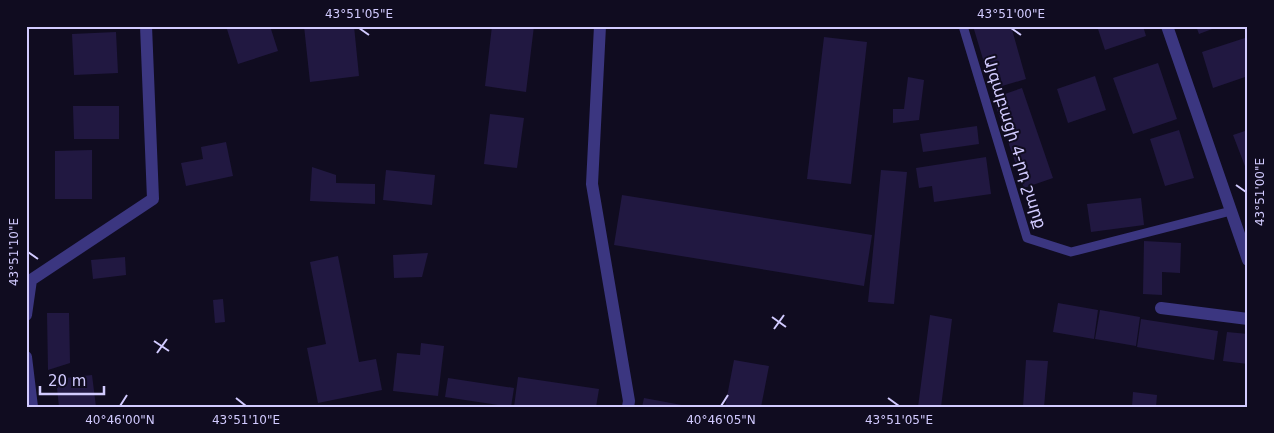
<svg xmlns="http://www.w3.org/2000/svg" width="1274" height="433" font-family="'DejaVu Sans','Noto Sans Armenian',sans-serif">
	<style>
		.building { fill: #211841 }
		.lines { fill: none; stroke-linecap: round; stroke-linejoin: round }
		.service { stroke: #3b3680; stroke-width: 9 }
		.minor { stroke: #3b3680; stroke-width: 12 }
		.ticks { fill: none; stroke: #d2cbff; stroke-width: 2 }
		.labels { text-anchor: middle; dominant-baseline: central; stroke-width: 4; stroke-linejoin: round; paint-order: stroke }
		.street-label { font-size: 16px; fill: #d2cbff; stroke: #100c20 }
		.neatline { fill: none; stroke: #d2cbff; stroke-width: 2 }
		.ticks-label { font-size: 12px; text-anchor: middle; fill: #d2cbff }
	</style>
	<rect width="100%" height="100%" fill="#100c20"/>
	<path class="building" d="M 226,26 L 270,26 L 278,51 L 238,64 Z
		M 304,26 L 354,26 L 359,76 L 310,82 Z
		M 492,26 L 534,26 L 526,92 L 485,86 Z
		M 973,26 L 1011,26 L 1026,79 L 992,89 Z
		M 1097,26 L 1143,26 L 1146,36 L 1105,50 Z
		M 1196,26 L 1220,26 L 1199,34 Z
		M 116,32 L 118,73 L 74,75 L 72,34 Z
		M 824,37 L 867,42 L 851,184 L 807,179 Z
		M 1248,37 L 1248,76 L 1213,88 L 1202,52 Z
		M 1158,63 L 1177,119 L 1133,134 L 1113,78 Z
		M 1095,76 L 1106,110 L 1068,123 L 1057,89 Z
		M 908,77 L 924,80 L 919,120 L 893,123 L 893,109 L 904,109 Z
		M 1022,88 L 1053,178 L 1024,188 L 993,98 Z
		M 73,106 L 119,106 L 119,139 L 74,139 Z
		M 490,114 L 524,118 L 517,168 L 484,164 Z
		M 977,126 L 979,144 L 923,152 L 920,134 Z
		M 1179,130 L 1194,178 L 1165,186 L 1150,139 Z
		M 1248,130 L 1248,174 L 1233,135 Z
		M 226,142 L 233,176 L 186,186 L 181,163 L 203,159 L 201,147 Z
		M 92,150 L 92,199 L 55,199 L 55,151 Z
		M 986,157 L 991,194 L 934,202 L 932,186 L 919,188 L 916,168 Z
		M 312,167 L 336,175 L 336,183 L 375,184 L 375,204 L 310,201 Z
		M 386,170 L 435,175 L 432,205 L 383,200 Z
		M 881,170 L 907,172 L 894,304 L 868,302 Z
		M 622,195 L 872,235 L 864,286 L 614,245 Z
		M 1141,198 L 1144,225 L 1091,232 L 1087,204 Z
		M 1144,241 L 1181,243 L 1180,273 L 1162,272 L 1162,295 L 1143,294 Z
		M 428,253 L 422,277 L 394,278 L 393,255 Z
		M 338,256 L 359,362 L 376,359 L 382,390 L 318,403 L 307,348 L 326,344 L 310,262 Z
		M 125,257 L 126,275 L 93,279 L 91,260 Z
		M 223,299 L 225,322 L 215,323 L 213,300 Z
		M 1058,303 L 1098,310 L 1094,339 L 1053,332 Z
		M 1100,310 L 1140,317 L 1136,346 L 1095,339 Z
		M 47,313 L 69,313 L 70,363 L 48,370 Z
		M 930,315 L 952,319 L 941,407 L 918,407 Z
		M 1141,319 L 1218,331 L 1214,360 L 1137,347 Z
		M 1227,332 L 1248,334 L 1248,364 L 1223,361 Z
		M 421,343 L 444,346 L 438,396 L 393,391 L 397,353 L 420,355 Z
		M 734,360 L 769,366 L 761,407 L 725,407 Z
		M 1026,360 L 1048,361 L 1044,407 L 1023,407 Z
		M 92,375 L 96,407 L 59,407 L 56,379 Z
		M 518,377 L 599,389 L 596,407 L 514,407 Z
		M 448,378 L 514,388 L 511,407 L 445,397 Z
		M 1133,392 L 1157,395 L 1156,407 L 1132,407 Z
		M 644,398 L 687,406 L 687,407 L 642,407 Z"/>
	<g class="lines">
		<path class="service" d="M 963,26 L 1027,238 L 1071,252 L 1231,211"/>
		<path class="minor" d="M 600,26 L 592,184 L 629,401 L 628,407
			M 1167,26 L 1248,260
			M 1161,308 L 1248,319
			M 26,315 L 31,280 L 153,199 L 146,26
			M 26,357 L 32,407"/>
	</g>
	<path class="ticks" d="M 359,28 L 369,35M 1011,28 L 1021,35M 1236,185 L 1246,192M 28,252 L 38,259M 772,317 L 786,327M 774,329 L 784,315M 154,341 L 169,351M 157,353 L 167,339M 236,398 L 246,406M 888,398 L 899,406M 120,406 L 127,395M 721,406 L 728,395"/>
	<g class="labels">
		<g class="street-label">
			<text transform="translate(1015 142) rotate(73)">Այգաբացի 4-րդ շարք</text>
		</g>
	</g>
	<rect width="1274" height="433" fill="none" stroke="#100c20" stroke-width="55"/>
	<path d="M40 386v8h64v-8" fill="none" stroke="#d2cbff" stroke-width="2.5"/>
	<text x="48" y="386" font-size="15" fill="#d2cbff" stroke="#100c20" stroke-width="4" paint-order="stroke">20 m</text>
	<rect x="28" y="28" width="1218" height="378" class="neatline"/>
	<g class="ticks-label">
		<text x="359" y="18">43°51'05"E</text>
		<text x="1011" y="18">43°51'00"E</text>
		<text transform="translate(1260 192) rotate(-90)" y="4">43°51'00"E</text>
		<text transform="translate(14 252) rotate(-90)" y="4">43°51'10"E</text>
		<text x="120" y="424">40°46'00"N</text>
		<text x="246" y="424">43°51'10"E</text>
		<text x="721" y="424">40°46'05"N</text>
		<text x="899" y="424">43°51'05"E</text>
	</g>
</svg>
